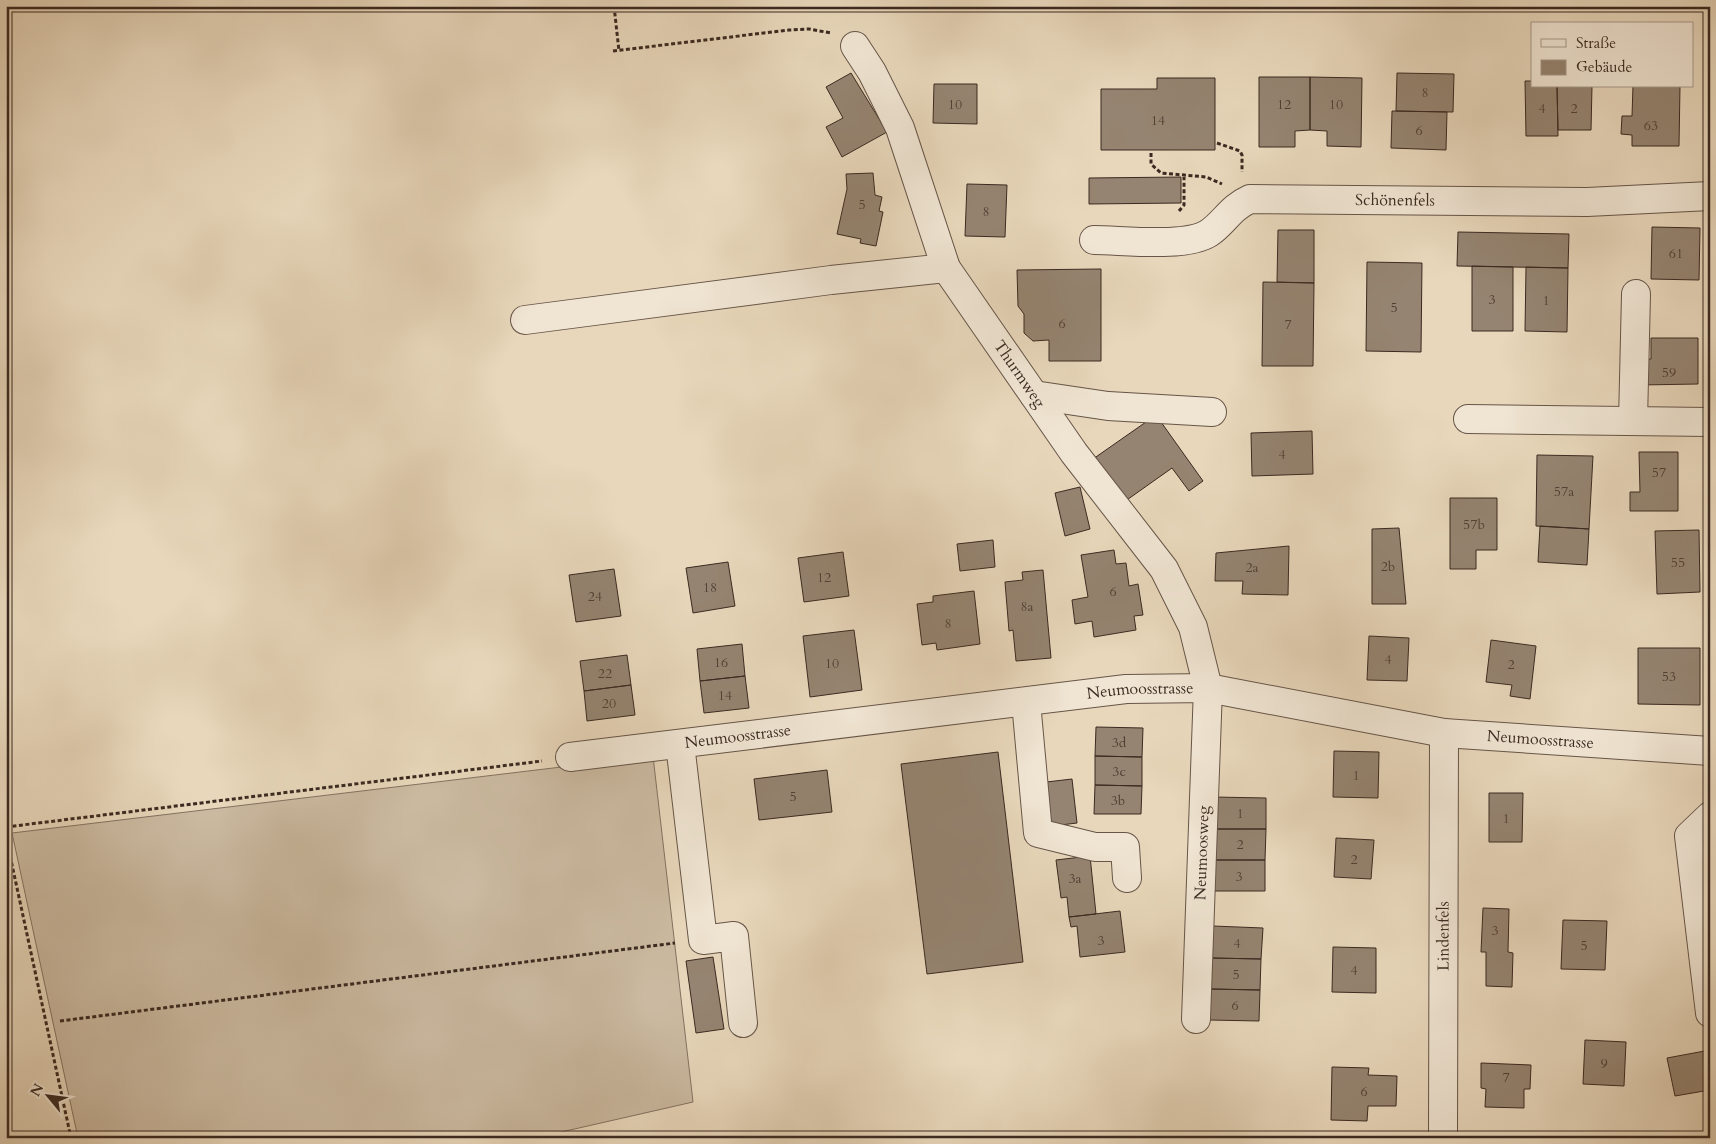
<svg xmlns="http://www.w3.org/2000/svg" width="1716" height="1144" font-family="Cardo,serif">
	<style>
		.garden { fill: #cbbaa1; stroke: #837261 }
		.building { fill: #958471; stroke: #3b2a21 }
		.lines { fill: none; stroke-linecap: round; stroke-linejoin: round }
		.minor-casing { stroke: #665548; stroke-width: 30 }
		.path { stroke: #3b2a21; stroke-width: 3; stroke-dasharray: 4 2.5; stroke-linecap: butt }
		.minor { stroke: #f0e5d3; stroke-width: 28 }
		.labels { text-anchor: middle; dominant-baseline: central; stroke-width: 4; stroke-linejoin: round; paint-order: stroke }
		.number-label { font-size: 14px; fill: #524035 }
		.street-label { font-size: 16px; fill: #3b2a21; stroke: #f0e5d3 }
	</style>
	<rect width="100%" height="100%" fill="#e8d7bb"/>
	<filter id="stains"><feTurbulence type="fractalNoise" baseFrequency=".004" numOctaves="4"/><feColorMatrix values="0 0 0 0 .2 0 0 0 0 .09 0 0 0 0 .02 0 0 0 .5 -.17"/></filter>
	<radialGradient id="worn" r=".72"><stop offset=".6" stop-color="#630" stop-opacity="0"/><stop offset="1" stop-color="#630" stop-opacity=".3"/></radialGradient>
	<path class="garden" d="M 653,756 L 693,1102 L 535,1138 L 78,1138 L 12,833 Z"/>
	<path class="building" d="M 851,73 L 887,132 L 842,157 L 826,127 L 843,118 L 826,87 Z
		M 1397,73 L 1454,74 L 1453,112 L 1396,111 Z
		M 1259,77 L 1310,77 L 1310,130 L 1295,131 L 1295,147 L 1259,147 Z
		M 1310,77 L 1362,78 L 1361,147 L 1327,146 L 1327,131 L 1310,130 Z
		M 1157,78 L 1215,78 L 1215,150 L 1101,150 L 1101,89 L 1157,89 Z
		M 1525,81 L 1532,81 L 1532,86 L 1557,86 L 1558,136 L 1526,136 Z
		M 934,84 L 977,84 L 977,124 L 933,123 Z
		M 1557,86 L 1592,86 L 1591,130 L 1558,130 Z
		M 1633,86 L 1680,86 L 1679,146 L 1632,146 L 1632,135 L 1621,134 L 1622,116 L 1632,116 Z
		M 1392,111 L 1447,112 L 1446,150 L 1391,148 Z
		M 873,173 L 875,195 L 882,197 L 879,211 L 883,212 L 876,246 L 860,243 L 861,239 L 837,234 L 847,189 L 846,174 Z
		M 1181,177 L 1181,203 L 1089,204 L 1089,178 Z
		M 967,184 L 1007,185 L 1005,237 L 965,236 Z
		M 1652,227 L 1700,228 L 1699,280 L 1651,279 Z
		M 1278,230 L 1314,230 L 1314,283 L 1277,282 Z
		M 1458,232 L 1569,234 L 1568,268 L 1457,266 Z
		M 1367,262 L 1422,263 L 1421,352 L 1366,351 Z
		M 1472,266 L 1513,267 L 1513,331 L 1472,331 Z
		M 1526,267 L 1568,268 L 1567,332 L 1525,331 Z
		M 1101,269 L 1101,361 L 1049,361 L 1049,340 L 1033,341 L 1024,333 L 1024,314 L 1018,306 L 1017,270 Z
		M 1263,282 L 1314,283 L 1313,366 L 1262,366 Z
		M 1651,338 L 1698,338 L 1698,384 L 1640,385 L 1640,360 L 1651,359 Z
		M 1156,415 L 1203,481 L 1189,491 L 1172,468 L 1124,502 L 1093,459 Z
		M 1312,431 L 1313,474 L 1252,476 L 1251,433 Z
		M 1639,452 L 1678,452 L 1678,511 L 1630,511 L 1630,492 L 1640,492 Z
		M 1537,455 L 1593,456 L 1589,529 L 1536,526 Z
		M 1080,487 L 1090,529 L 1065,536 L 1055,493 Z
		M 1450,498 L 1497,498 L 1497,550 L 1476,550 L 1476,569 L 1450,569 Z
		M 1540,526 L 1589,529 L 1587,565 L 1538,562 Z
		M 1399,528 L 1406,604 L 1372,604 L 1372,529 Z
		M 1699,530 L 1700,592 L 1657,594 L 1655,531 Z
		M 993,540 L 995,567 L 960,571 L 957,544 Z
		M 1289,546 L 1288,595 L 1242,594 L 1243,581 L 1215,581 L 1216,553 Z
		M 1114,550 L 1116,564 L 1126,563 L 1129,586 L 1138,584 L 1143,615 L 1134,616 L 1136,630 L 1094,637 L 1092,621 L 1075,624 L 1072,600 L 1088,597 L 1081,555 Z
		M 843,552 L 849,596 L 804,602 L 798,558 Z
		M 728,562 L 735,606 L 693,613 L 686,568 Z
		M 614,569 L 621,616 L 576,622 L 569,575 Z
		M 1043,570 L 1051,658 L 1016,661 L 1013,630 L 1009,631 L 1005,582 L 1023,580 L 1022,572 Z
		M 974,591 L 980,644 L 937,650 L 936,643 L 922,645 L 917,604 L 933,602 L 933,596 Z
		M 854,630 L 862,690 L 810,697 L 803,636 Z
		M 1369,636 L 1409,638 L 1407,681 L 1367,680 Z
		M 1491,640 L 1536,646 L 1530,699 L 1510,696 L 1512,685 L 1486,682 Z
		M 742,644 L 745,676 L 700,681 L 697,649 Z
		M 1638,648 L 1700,648 L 1700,705 L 1638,704 Z
		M 627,655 L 631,685 L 584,691 L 580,661 Z
		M 745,676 L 749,708 L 704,713 L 700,681 Z
		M 631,685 L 635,715 L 587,721 L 584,691 Z
		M 1096,727 L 1143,728 L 1142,757 L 1095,756 Z
		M 1334,751 L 1379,752 L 1378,798 L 1333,797 Z
		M 998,752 L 1023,962 L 927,974 L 901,764 Z
		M 1095,756 L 1142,757 L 1142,786 L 1095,785 Z
		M 827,770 L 832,812 L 759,820 L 754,779 Z
		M 1072,779 L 1077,823 L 1044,827 L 1038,783 Z
		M 1095,785 L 1142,786 L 1141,814 L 1094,814 Z
		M 1489,793 L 1523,793 L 1522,842 L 1489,842 Z
		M 1214,797 L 1266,798 L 1266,829 L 1214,829 Z
		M 1214,829 L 1266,829 L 1265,860 L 1214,860 Z
		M 1336,838 L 1374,840 L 1371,879 L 1334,877 Z
		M 1090,856 L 1096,914 L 1069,917 L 1067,897 L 1061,898 L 1056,860 Z
		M 1214,860 L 1265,860 L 1265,891 L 1213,891 Z
		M 1483,908 L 1509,909 L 1508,952 L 1513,953 L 1512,987 L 1486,986 L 1486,952 L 1481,952 Z
		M 1120,911 L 1125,952 L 1080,957 L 1077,926 L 1071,927 L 1069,917 Z
		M 1563,920 L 1607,921 L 1605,970 L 1561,969 Z
		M 1213,926 L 1263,928 L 1261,959 L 1212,958 Z
		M 1333,947 L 1376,948 L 1376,993 L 1332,992 Z
		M 713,957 L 724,1029 L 696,1033 L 686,961 Z
		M 1212,958 L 1261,959 L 1260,990 L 1211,989 Z
		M 1211,989 L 1260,990 L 1259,1021 L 1209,1020 Z
		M 1585,1040 L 1626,1042 L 1624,1086 L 1583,1084 Z
		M 1710,1050 L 1710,1090 L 1675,1096 L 1667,1058 Z
		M 1481,1063 L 1531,1065 L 1530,1089 L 1524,1089 L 1524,1108 L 1485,1107 L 1486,1089 L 1481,1088 Z
		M 1332,1067 L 1369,1068 L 1368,1075 L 1397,1076 L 1396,1106 L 1368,1106 L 1367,1121 L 1331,1120 Z"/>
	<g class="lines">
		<defs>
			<g id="minor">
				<path id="s1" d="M 855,46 L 872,72 L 900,128 L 946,268 L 1074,453 L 1164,569 L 1193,627 L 1208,688 L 1196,1019"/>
				<path id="s2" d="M 1094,240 C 1123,240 1186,248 1209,233 C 1225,222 1230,208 1250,199 L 1587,202 L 1710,196"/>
				<path d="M 525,320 L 831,280 L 946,268"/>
				<path d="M 1034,395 L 1108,406 L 1212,412"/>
				<path d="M 1468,419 L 1710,422"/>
				<path d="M 1633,421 L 1636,294"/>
				<path d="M 1026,702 L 1038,833 L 1095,847 L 1125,847 L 1127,878"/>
				<path d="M 680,744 L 703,940 L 734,936 L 743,1023"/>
				<path id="s3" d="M 570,757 L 1126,689 L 1208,688 L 1444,733 L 1710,751"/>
				<path d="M 1710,816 L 1689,836 L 1710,1013"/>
				<path id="s4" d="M 1443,1138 L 1444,733"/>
			</g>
		</defs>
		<use href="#minor" class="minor-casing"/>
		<path class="path" d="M 614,6 L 619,51
			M 613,51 L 789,30 L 809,29 L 831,33
			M 1217,143 L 1240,151 L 1242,155 L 1242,172
			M 1151,153 L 1151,164 L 1161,173 L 1206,177 L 1222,184
			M 1179,211 L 1184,205 L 1184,177
			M 6,827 L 542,761
			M 6,837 L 71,1138
			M 60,1021 L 675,943"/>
		<use href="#minor" class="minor"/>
	</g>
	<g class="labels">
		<g class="number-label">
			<text x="1425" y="92">8</text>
			<text x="955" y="104">10</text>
			<text x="1284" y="104">12</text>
			<text x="1336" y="104">10</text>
			<text x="1542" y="108">4</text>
			<text x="1574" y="108">2</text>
			<text x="1158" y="120">14</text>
			<text x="1651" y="125">63</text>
			<text x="1419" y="130">6</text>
			<text x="862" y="204">5</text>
			<text x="986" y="211">8</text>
			<text x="1676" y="253">61</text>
			<text x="1492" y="299">3</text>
			<text x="1546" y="300">1</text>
			<text x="1394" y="307">5</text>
			<text x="1062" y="323">6</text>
			<text x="1288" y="324">7</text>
			<text x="1669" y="372">59</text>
			<text x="1282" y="454">4</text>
			<text x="1659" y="472">57</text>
			<text x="1564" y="491">57a</text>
			<text x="1474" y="524">57b</text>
			<text x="1678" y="562">55</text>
			<text x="1388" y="566">2b</text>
			<text x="1252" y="567">2a</text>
			<text x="824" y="577">12</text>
			<text x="710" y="587">18</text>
			<text x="1113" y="591">6</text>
			<text x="595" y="596">24</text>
			<text x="1027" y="606">8a</text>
			<text x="948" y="623">8</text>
			<text x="1388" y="659">4</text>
			<text x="721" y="662">16</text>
			<text x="832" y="663">10</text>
			<text x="1511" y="664">2</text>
			<text x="605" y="673">22</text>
			<text x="1669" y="676">53</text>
			<text x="725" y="695">14</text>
			<text x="609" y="703">20</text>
			<text x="1119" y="742">3d</text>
			<text x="1119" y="771">3c</text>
			<text x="1356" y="775">1</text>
			<text x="793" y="796">5</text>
			<text x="1118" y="800">3b</text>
			<text x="1240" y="813">1</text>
			<text x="1506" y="818">1</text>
			<text x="1240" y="844">2</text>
			<text x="1354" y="859">2</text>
			<text x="1239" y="876">3</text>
			<text x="1075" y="878">3a</text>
			<text x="1495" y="930">3</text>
			<text x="1101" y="940">3</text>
			<text x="1237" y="943">4</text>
			<text x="1584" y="945">5</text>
			<text x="1354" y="970">4</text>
			<text x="1236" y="974">5</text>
			<text x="1235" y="1005">6</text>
			<text x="1604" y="1063">9</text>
			<text x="1506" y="1077">7</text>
			<text x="1364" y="1091">6</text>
		</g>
		<g class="street-label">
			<text stroke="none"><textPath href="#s2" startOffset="315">Schönenfels</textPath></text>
			<text stroke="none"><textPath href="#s1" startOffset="370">Thurmweg</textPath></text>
			<text stroke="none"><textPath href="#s3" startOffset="574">Neumoosstrasse</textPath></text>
			<text stroke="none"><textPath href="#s3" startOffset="169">Neumoosstrasse</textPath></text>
			<text stroke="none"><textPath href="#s3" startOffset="979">Neumoosstrasse</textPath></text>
			<text transform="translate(1202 853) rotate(-88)">Neumoosweg</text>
			<text stroke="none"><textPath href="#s4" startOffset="202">Lindenfels</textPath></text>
		</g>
	</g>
	<rect width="1716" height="1144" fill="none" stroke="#e8d7bb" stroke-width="25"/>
	<rect x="8" y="8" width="1701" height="1129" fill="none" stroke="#3b2a21" stroke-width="2.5"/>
	<rect x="12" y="12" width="1691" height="1119" fill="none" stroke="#3b2a21"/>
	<rect x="1531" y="22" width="162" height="65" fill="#f0e5d3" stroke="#a89a8c"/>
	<rect x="1541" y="39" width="25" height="8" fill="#f0e5d3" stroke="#a89a8c"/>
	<text x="1576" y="48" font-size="15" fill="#3b2a21">Straße</text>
	<rect x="1541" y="60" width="25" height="15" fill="#958471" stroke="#a89a8c"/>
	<text x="1576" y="72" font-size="15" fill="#3b2a21">Gebäude</text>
	<g transform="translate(48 1096) rotate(299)" stroke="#f0e5d3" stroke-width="4" paint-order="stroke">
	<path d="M0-4L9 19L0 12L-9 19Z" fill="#3b2a21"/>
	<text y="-8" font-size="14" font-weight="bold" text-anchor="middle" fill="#3b2a21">N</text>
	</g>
	<rect width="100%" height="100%" filter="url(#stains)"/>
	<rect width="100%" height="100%" fill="url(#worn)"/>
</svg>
